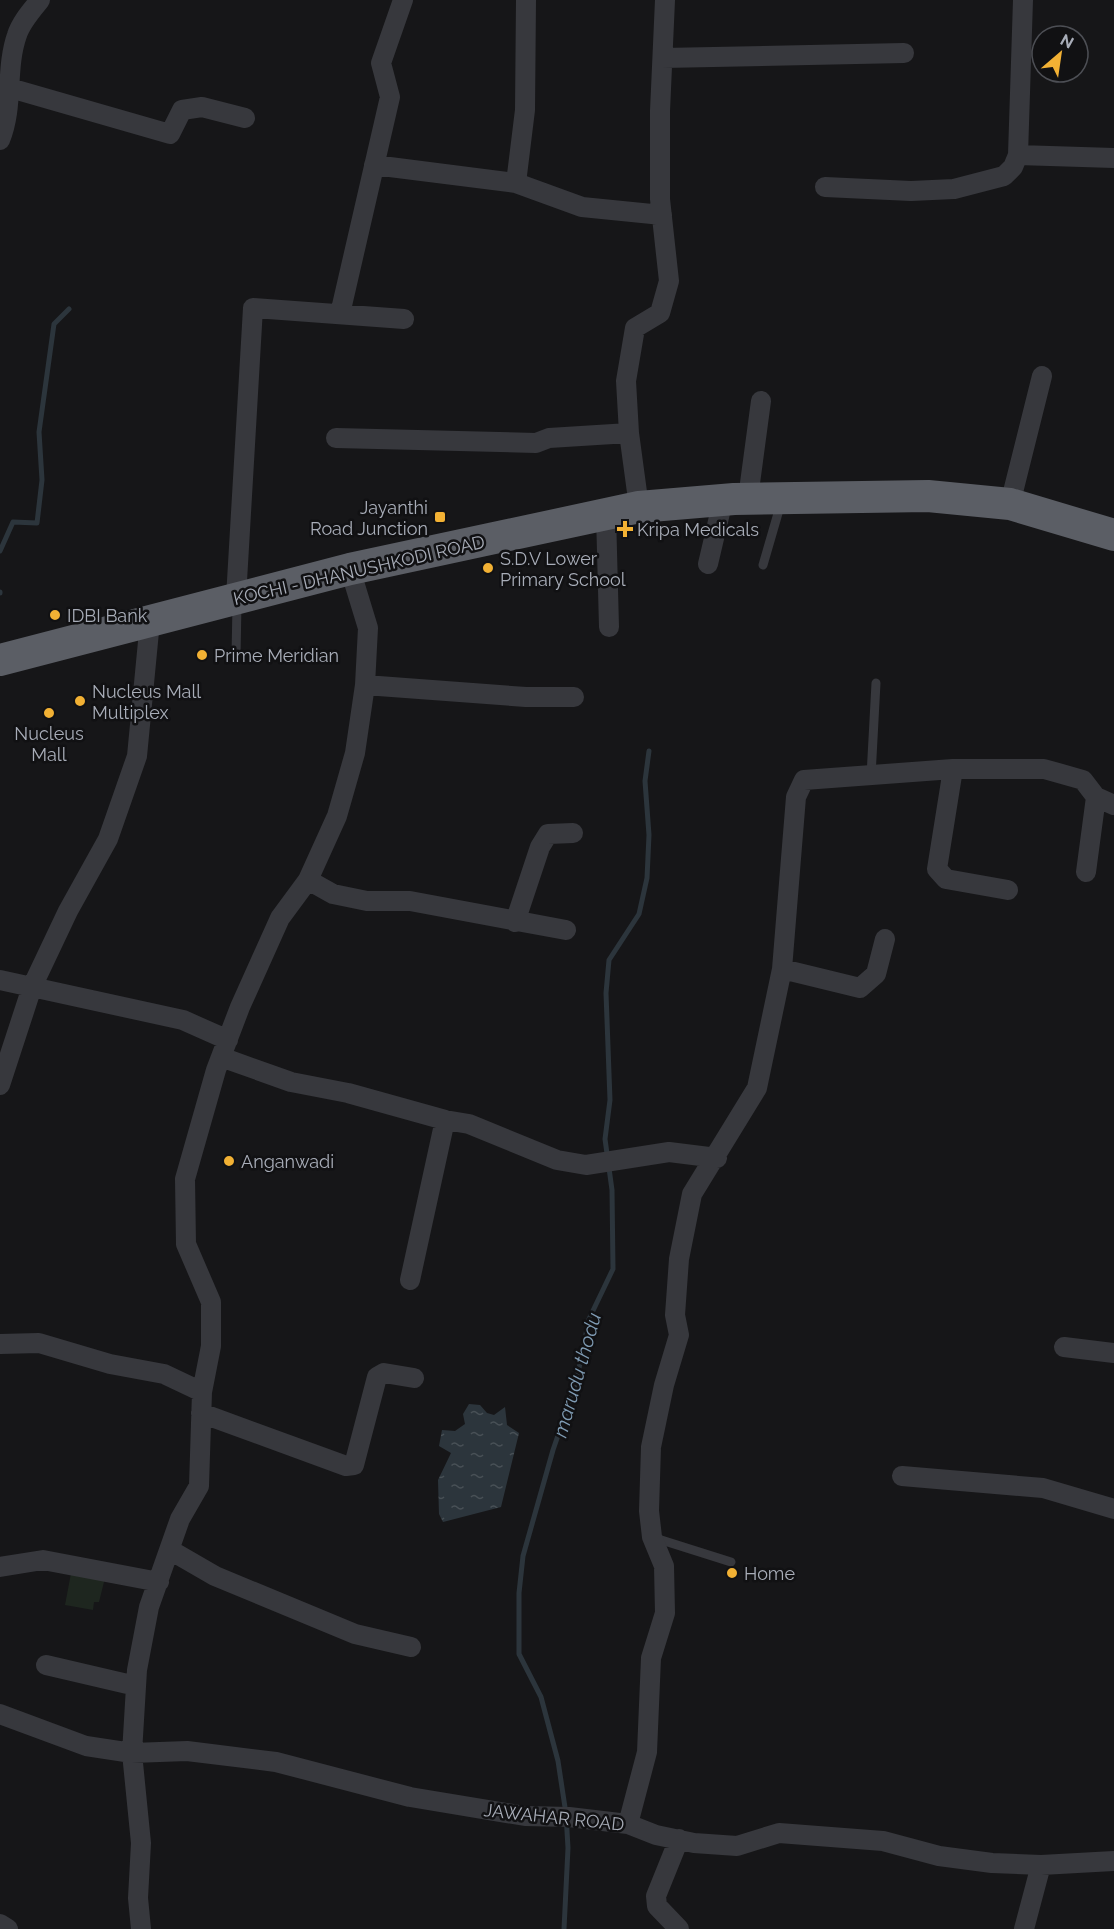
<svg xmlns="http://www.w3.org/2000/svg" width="1114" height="1929" font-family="Raleway,sans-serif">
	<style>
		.green { fill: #1e261f }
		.water { fill: url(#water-ripples) }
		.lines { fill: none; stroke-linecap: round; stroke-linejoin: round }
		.stream { stroke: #2c353c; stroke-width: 5 }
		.service { stroke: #37383d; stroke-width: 9 }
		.minor { stroke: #37383d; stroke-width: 20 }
		.trunk { stroke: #5b5e65; stroke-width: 32 }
		.poi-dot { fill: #f2b134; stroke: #111113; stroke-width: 2 }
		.labels { text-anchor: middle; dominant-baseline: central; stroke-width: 5; stroke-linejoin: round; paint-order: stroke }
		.poi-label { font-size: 18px; fill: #a8adb8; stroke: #111113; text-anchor: start }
		.street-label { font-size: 18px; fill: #a8adb8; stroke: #111113 }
		.water-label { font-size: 20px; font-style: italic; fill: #7f9bb3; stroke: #111113 }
	</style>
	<defs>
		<pattern id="water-ripples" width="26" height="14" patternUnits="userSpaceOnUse" patternTransform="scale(1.5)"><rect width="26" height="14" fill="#2c353c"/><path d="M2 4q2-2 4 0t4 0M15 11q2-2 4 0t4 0" fill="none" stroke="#485056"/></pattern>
	</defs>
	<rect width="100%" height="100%" fill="#161618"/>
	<path class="green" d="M 72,1568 L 106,1574 L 99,1602 L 94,1602 L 93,1610 L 65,1605 Z"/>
	<path class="water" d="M 469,1404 L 480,1405 L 487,1413 L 494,1415 L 505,1407 L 507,1425 L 519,1433 L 501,1507 L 443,1522 L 439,1514 L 438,1480 L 451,1453 L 439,1446 L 442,1430 L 455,1431 L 465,1424 L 463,1414 Z"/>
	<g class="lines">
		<path class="stream" d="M 0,551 L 13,522 L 37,523 L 42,480 L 39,432 L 54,324 L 69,309
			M 0,592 L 0,593
			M 564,1929 L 568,1848 L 566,1814 L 558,1761 L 541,1697 L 519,1654 L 519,1593 L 523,1556 L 553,1450 L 576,1383 L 589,1319 L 613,1269 L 612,1190 L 605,1139 L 610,1100 L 606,993 L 609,960 L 639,914 L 647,878 L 649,835 L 645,781 L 649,751"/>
		<path class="service" d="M 763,565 L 781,503
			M 236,656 L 237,604
			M 871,776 L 876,683
			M 655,1538 L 731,1562"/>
		<path class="minor" d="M 526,0 L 525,110 L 516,183 L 582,207 L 662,215
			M 663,58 L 904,53
			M 10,88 L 170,134 L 182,110 L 202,107 L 245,118
			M 0,140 C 14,106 5,69 17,35 C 21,22 32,10 40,0
			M 1018,155 L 1023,0
			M 374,165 L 516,183
			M 825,187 L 911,191 L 954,189 L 1004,176 L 1013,167 L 1018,155 L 1114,158
			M 340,314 L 390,97 L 381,63 L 403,0
			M 336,438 L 536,443 L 549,438 L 629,433
			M 748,498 L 761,401
			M 1010,504 L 1042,376
			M 639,507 L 629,433 L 626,381 L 635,328 L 660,313 L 669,281 L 660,199 L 660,111 L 665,0
			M 606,514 L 609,627
			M 708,564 L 723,500
			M 236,598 L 253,308 L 404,319
			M 365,685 L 526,697 L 574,697
			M 953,769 L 937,869 L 946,879 L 1008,890
			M 1086,872 L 1096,797
			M 308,880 L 333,894 L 367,901 L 410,901 L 566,930
			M 515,922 L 540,847 L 548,834 L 573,833
			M 782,969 L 860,988 L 876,974 L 885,939
			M 0,980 L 183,1020 L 228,1040
			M 221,1057 L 291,1082 L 348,1093 L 445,1120
			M 0,1085 L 32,987 L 68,911 L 108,839 L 137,756 L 150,621
			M 410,1280 L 445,1120 L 469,1124 L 557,1160 L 586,1165 L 669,1152 L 717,1158
			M 0,1344 L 39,1343 L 110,1364 L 164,1374 L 202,1392
			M 1064,1347 L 1114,1353
			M 201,1413 L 346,1466 L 354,1465 L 377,1377 L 384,1373 L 414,1378
			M 902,1476 L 1043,1488 L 1114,1509
			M 170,1550 L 215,1576 L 355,1634 L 411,1647
			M 0,1567 L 43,1560 L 159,1582
			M 46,1665 L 136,1686
			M 0,1714 L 86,1746 L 132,1753 L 187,1751 L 276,1762 L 410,1797 L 525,1816 L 569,1817 L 628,1824 L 656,1835 L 694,1843 L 737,1846 L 779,1833 L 883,1841 L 939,1856 L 992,1863 L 1041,1865 L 1114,1861
			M 628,1824 L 647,1752 L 651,1658 L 665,1613 L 664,1566 L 652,1537 L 649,1511 L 651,1447 L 664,1385 L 679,1335 L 675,1315 L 679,1259 L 692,1194 L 757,1088 L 782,969 L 796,797 L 804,780 L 953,769 L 1044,769 L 1083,780 L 1096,797 L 1114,805
			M 679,1839 L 656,1896 L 657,1906 L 679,1929
			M 0,1924 L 8,1929
			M 141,1929 L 138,1898 L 141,1843 L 132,1753 L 137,1670 L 149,1607 L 180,1519 L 199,1486 L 202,1392 L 211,1346 L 211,1302 L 186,1244 L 185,1179 L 216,1070 L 240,1007 L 280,918 L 308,880 L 337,816 L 355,753 L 365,685 L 368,628 L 350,569
			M 1024,1929 L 1041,1865"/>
		<path class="trunk" d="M 0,660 L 350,569 L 639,507 L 734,499 L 928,496 L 1010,504 L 1114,535"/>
	</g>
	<g class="poi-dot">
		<rect x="434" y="511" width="12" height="12" rx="3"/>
		<path d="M622 520h6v6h6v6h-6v6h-6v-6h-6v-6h6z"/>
		<circle cx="488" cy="568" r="6"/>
		<circle cx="55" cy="615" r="6"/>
		<circle cx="202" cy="655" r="6"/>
		<circle cx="80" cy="701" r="6"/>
		<circle cx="49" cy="713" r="6"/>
		<circle cx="229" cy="1161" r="6"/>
		<circle cx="732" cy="1573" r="6"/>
	</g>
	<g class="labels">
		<g class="poi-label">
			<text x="428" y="507" text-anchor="end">Jayanthi<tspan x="428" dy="21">Road Junction</tspan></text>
			<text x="637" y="529">Kripa Medicals</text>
			<text x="500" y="558">S.D.V Lower<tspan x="500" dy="21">Primary School</tspan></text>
			<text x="67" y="615">IDBI Bank</text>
			<text x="214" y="655">Prime Meridian</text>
			<text x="92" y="691">Nucleus Mall<tspan x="92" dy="21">Multiplex</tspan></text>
			<text x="49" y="733" text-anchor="middle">Nucleus<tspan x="49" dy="21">Mall</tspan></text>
			<text x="241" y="1161">Anganwadi</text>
			<text x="744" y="1573">Home</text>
		</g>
		<g class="street-label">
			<text transform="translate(359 570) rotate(-13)">KOCHI - DHANUSHKODI ROAD</text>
			<text transform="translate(554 1817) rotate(6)">JAWAHAR ROAD</text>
		</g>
		<g class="water-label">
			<text transform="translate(577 1375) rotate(-74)">marudu thodu</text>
		</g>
	</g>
	<g transform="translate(1060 54) rotate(29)"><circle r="28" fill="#111113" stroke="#4d4f55" stroke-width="1.5"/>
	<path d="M0-4.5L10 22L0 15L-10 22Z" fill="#f2b134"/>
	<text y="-9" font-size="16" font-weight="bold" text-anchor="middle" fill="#a8adb8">N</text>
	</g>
</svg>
